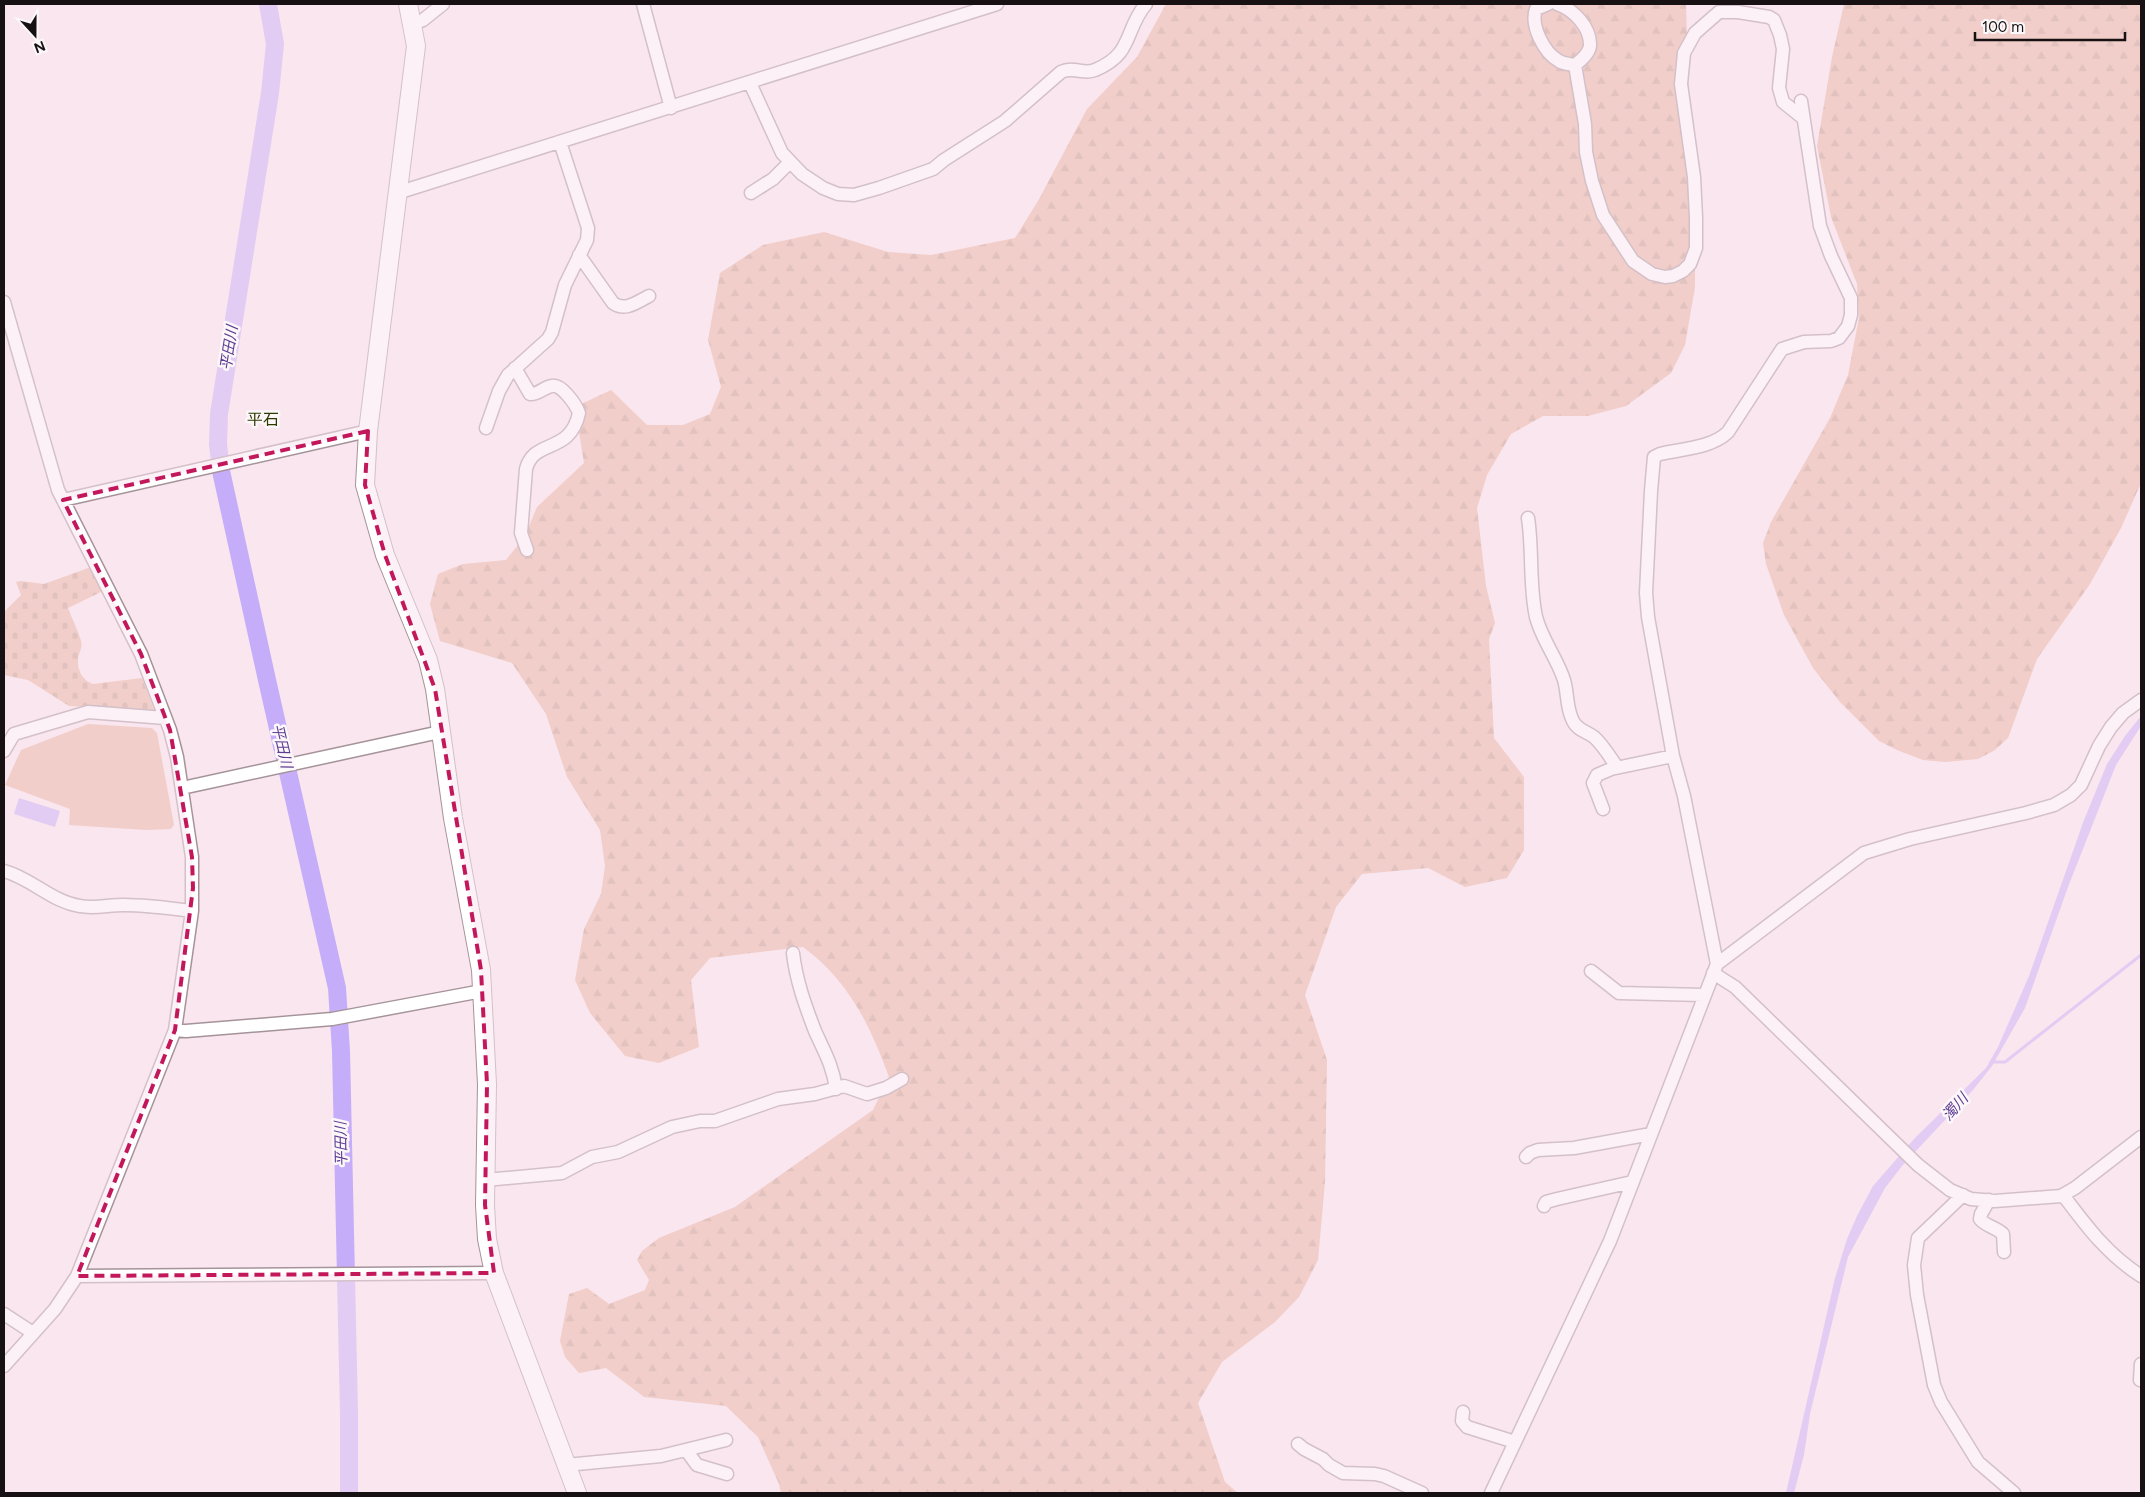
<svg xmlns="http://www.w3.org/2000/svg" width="2145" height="1497" font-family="Figtree,'Noto Sans JP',sans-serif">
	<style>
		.forest { fill: url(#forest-firs) }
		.cemetery { fill: url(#cemetery-stones) }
		.pitch { fill: #e7b19b }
		.water { fill: #c6adf9 }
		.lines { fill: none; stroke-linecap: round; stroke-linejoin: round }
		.stream { stroke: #c6adf9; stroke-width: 3 }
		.river { stroke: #c6adf9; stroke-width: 18 }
		.street-casing { stroke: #a5939a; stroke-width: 15 }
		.secondary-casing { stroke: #a5939a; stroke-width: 20 }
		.street { stroke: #fff; stroke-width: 12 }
		.secondary { stroke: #fff; stroke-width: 18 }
		.marked { fill: none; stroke: #c2185b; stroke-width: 4; stroke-dasharray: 10 6; stroke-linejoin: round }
		.labels { text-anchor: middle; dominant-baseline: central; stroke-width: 5; stroke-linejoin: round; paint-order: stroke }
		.water-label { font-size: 15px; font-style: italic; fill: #5f3c93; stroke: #fcf8fa }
		.quarter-label { font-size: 16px; fill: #2f3a00; stroke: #fcf8fa }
	</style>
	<defs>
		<pattern id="forest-firs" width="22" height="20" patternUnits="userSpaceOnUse" patternTransform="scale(1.25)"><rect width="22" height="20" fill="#e7b19b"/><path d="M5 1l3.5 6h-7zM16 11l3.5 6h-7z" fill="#c59785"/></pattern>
		<pattern id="cemetery-stones" width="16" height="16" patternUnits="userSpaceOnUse" patternTransform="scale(1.25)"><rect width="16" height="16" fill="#e7b19b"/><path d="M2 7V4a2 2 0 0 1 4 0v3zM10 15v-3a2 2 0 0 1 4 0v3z" fill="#c59785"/></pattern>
	</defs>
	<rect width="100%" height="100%" fill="#fae6ee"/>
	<path class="forest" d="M 1166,4 L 1686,4 L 1689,104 L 1695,189 L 1695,287 L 1685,345 L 1671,373 L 1626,406 L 1588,416 L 1543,416 L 1511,434 L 1487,475 L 1477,508 L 1486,586 L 1495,623 L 1489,639 L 1494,738 L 1524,777 L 1524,850 L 1507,878 L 1465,887 L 1428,868 L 1362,874 L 1336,907 L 1305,995 L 1327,1060 L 1325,1182 L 1318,1260 L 1299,1297 L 1275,1322 L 1222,1362 L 1198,1403 L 1225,1482 L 1238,1493 L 781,1493 L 779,1484 L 758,1437 L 726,1406 L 644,1397 L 606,1368 L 579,1373 L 565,1357 L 560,1341 L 569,1294 L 587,1288 L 609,1304 L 645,1290 L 649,1280 L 637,1260 L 642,1251 L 659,1238 L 735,1207 L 873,1110 L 889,1077 C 870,1025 849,981 803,947 L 710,958 L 691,980 L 699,1047 L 659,1063 L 625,1056 L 590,1013 L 575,980 L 584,929 L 601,894 L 605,866 L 600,830 L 567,777 L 546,714 L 512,663 L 440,641 L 430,604 L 438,574 L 463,564 L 506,560 L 525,536 L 537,507 L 584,463 L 575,407 L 611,390 L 647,425 L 683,425 L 710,414 L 721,387 L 708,340 L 720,273 L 763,245 L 824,232 L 888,252 L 931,255 L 1015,238 L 1038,201 L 1087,109 L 1137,57 Z
		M 1844,4 L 2141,4 L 2141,483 L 2121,528 L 2090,584 L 2037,659 L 2008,738 L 1995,750 L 1978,759 L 1945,762 L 1923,760 L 1897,750 L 1879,741 L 1840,702 L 1813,668 L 1784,615 L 1766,564 L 1763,543 L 1771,522 L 1830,418 L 1848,375 L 1859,318 L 1857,284 L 1831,217 L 1817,146 L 1832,57 Z"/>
	<path class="cemetery" d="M 91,567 L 103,591 L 68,608 C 72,619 78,630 81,641 C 83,649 78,653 78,660 C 77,670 83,681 93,684 L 142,678 L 154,710 L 69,706 L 28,680 L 4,675 L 4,612 L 21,595 L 16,582 L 21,581 L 44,584 Z"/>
	<path class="pitch" d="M 88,724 L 152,728 L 157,733 L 174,825 L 171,829 L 146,830 L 69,825 L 70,809 L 5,785 L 21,750 Z"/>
	<path class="water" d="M 2141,716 L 2141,726 L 2116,765 L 2068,887 L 2025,1008 L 1992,1066 L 1973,1090 L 1902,1166 L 1885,1188 L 1848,1257 L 1810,1414 L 1804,1455 L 1794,1493 L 1786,1493 L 1835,1278 L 1847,1239 L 1857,1216 L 1873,1186 L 1914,1139 L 1986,1068 L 1998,1047 L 2029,976 L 2084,820 L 2107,764 L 2125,736 Z
		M 19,798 L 60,811 L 55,827 L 14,814 Z"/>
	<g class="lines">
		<path class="stream" d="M 1991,1062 L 2005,1062 L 2141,955"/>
		<path class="river" d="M 268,4 L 275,44 L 270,93 L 219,414 L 218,444 L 221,471 L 267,680 L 337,988 L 341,1051 L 349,1413 L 349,1493"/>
		<defs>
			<path id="street" d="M 643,4 L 671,108
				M 1548,4 L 1536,9 C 1530,25 1544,53 1559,61 C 1564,64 1569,64 1575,65 C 1580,61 1589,54 1590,46 C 1591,27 1573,9 1557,4
				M 413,24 L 423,20 L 443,4
				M 1575,65 L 1585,124 L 1586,152 L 1592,181 L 1603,215 L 1633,261 L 1652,274 L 1665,277 L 1673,276 L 1683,271 L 1690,264 L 1696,248 L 1696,217 L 1694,177 L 1681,84 L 1684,53 L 1695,33 L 1719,12 L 1738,12 L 1769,17 L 1774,20 L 1780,35 L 1783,49 L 1779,88 L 1783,102 L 1803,118
				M 750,83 L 782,153 L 802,174 L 823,188 L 838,194 L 854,195 L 879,188 L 933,169 L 944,160 L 1005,121 L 1061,72 C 1074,66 1084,75 1095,70 C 1134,54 1124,30 1146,4
				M 397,193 L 997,4
				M 751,193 L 773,179 L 790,162
				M 579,255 L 613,303 C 625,312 637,302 649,296
				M 4,302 L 58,490 L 141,654 L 170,730 L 177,757 L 192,857 L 192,911 L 175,1030 L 77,1276 L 55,1309 L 4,1366
				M 515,368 L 530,394 C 538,395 544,387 552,386 C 562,384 576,405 579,413 C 570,455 534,438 526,469 L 521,533 L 527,550
				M 486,428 L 499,391 L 508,375 L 548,339 L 552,332 L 565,285 L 587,240 L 588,228 L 560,142
				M 63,500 L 368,431
				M 1528,518 C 1533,550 1529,585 1536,617 C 1542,640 1557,658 1564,680 C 1568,693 1566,708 1573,721 C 1577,730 1586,731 1594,737 C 1603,745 1610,757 1617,767
				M 4,751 L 14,734 L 88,712 L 165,718
				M 182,788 L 440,732
				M 1603,809 L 1593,783 L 1597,775 L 1611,769 L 1673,756
				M 4,871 C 31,878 52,902 80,906 C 93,909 109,905 123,905 C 146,905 169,908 192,911
				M 793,953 C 796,980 805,1005 815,1031 C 824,1051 833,1066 836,1089
				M 1717,964 L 1684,796 L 1673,756 L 1648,617 L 1646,593 L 1651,491 L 1654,457 L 1660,454 C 1681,449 1712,448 1728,432 L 1782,349 L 1804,342 L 1831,341 L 1839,338 L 1848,326 L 1851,315 L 1851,298 L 1831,256 L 1820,226 L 1801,101
				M 1591,971 L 1619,993 L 1704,995
				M 1713,973 L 1735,987 L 1918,1165 L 1950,1190 L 1971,1199 L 1995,1201 L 2061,1196 L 2075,1188 L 2141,1137
				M 175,1030 L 186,1031 L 332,1019 L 482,991
				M 1526,1157 L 1530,1153 L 1538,1150 L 1574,1148 L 1651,1134
				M 485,1180 L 562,1173 L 592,1157 L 618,1152 L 672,1127 L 700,1121 L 715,1121 L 778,1099 L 815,1094 L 844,1086 L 867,1094 L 886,1088 L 902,1079
				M 1963,1195 L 1918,1238 L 1914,1265 L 1917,1295 L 1934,1385 L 1941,1402 L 1978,1462 L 2014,1493
				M 2063,1195 C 2087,1227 2107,1254 2141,1276
				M 1989,1200 L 1981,1214 L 1980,1219 C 1985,1226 1996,1227 2003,1234 L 2004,1252
				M 1544,1206 L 1546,1202 L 1557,1199 L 1632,1182
				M 77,1276 L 494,1273
				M 4,1314 L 33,1333
				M 2140,1380 L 2141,1364
				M 1463,1412 L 1462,1421 L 1467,1427 L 1515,1442
				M 1298,1444 L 1304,1449 L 1323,1459 L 1329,1465 L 1343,1473 L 1375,1474 L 1384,1476 L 1422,1493
				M 686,1450 L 697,1465 L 727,1474
				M 566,1465 L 661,1456 L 726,1440
				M 1491,1493 L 1610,1241 L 1717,964 L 1864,853 L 1910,839 L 2026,813 L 2054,805 L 2071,795 L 2081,785 L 2099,746 L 2111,727 L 2123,713 L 2141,700"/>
			<path id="secondary" d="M 408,4 L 416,46 L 368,431 L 365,485 L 385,555 L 428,660 L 435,689 L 453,818 L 481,970 L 487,1084 L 485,1205 L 487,1239 L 494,1273 L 577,1493"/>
		</defs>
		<use href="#street" class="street-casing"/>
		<use href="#secondary" class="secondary-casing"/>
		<use href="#street" class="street"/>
		<use href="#secondary" class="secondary"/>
	</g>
	<path d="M0 0H2145V1497H0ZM 368,431 L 365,485 L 385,555 L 435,689 L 481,970 L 487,1084 L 485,1205 L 494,1273 L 77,1276 L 175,1030 L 193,888 L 192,857 L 170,730 L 141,654 L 63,500 Z" fill="#fae6ee" fill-opacity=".55" fill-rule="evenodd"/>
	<path class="marked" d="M 368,431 L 365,485 L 385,555 L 435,689 L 481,970 L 487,1084 L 485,1205 L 494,1273 L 77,1276 L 175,1030 L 193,888 L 192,857 L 170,730 L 141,654 L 63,500 Z"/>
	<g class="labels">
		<g class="water-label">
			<text transform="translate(229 348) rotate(-81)">平田川</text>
			<text transform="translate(282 746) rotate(77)">平田川</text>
			<text transform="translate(1955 1107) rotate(-48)">濁川</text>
			<text transform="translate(341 1144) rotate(-91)">平田川</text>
		</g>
		<g class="quarter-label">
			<text x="263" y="419">平石</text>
		</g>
	</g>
	<rect width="2145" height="1497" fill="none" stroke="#171113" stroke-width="10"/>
	<g transform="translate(35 35) rotate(159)" stroke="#fcf8fa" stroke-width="4" paint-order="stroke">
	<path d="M0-4L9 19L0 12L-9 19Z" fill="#171113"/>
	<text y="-8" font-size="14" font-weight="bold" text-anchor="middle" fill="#171113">N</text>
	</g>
	<path d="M1975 32v8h150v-8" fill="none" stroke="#171113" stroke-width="2.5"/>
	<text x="1982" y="32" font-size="15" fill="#171113" stroke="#fcf8fa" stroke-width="4" paint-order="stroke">100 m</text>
</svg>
